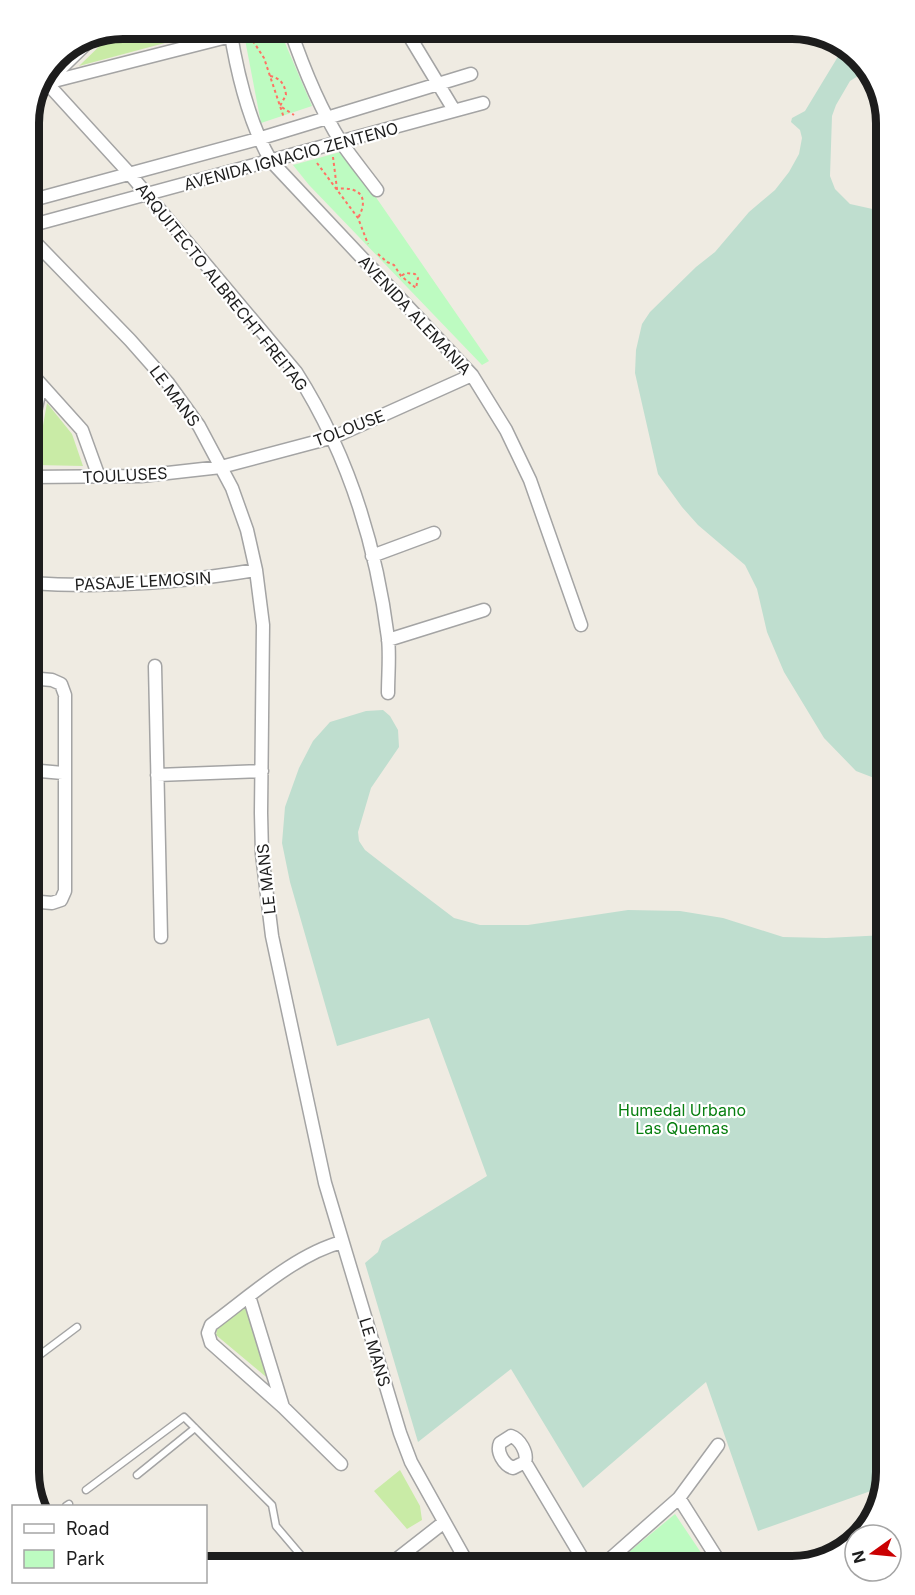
<svg xmlns="http://www.w3.org/2000/svg" width="915" height="1595" font-family="Inter,sans-serif">
	<style>
		.grass { fill: #c9eba6 }
		.wetland { fill: #bfdecf }
		.park { fill: #bdfbc1 }
		.lines { fill: none; stroke-linecap: round; stroke-linejoin: round }
		.service-casing { stroke: #a4a4a4; stroke-width: 9 }
		.minor-casing { stroke: #a4a4a4; stroke-width: 15 }
		.path { stroke: #ff7263; stroke-width: 2; stroke-dasharray: 3 3; stroke-linecap: butt }
		.service { stroke: #fff; stroke-width: 6 }
		.minor { stroke: #fff; stroke-width: 12 }
		.labels { text-anchor: middle; dominant-baseline: central; stroke-width: 4.5; stroke-linejoin: round; paint-order: stroke }
		.street-label { font-size: 16px; fill: #1d1d1d; stroke: #fff }
		.park-label { font-size: 16px; fill: #077f10; stroke: #fff }
		.rim { fill: none; stroke: #1d1d1d; stroke-width: 8 }
	</style>
	<rect width="100%" height="100%" fill="#efebe2"/>
	<path class="grass" d="M 123,29 L 217,29 L 79,66 L 113,33 Z
		M 47,403 L 72,434 L 83,466 L 36,465 Z
		M 247,1303 L 271,1381 L 216,1335 L 218,1325 Z
		M 400,1470 L 420,1506 L 422,1520 L 407,1529 L 374,1491 Z"/>
	<path class="wetland" d="M 845,45 L 872,75 L 858,76 L 850,81 L 836,105 L 832,116 L 830,176 L 835,189 L 850,204 L 886,212 L 886,780 L 882,781 L 856,771 L 824,738 L 784,672 L 767,632 L 757,589 L 745,565 L 698,525 L 682,507 L 658,474 L 635,373 L 636,350 L 642,324 L 650,312 L 696,267 L 715,252 L 749,212 L 775,190 L 789,172 L 799,154 L 802,138 L 800,130 L 791,122 L 792,118 L 805,111 Z
		M 383,710 L 390,716 L 398,730 L 399,747 L 371,788 L 358,832 L 359,841 L 365,850 L 383,864 L 454,918 L 480,925 L 528,925 L 628,910 L 680,911 L 723,918 L 783,937 L 826,938 L 886,935 L 886,1045 L 881,1057 L 886,1064 L 886,1473 L 882,1487 L 758,1531 L 706,1382 L 583,1488 L 511,1369 L 418,1442 L 365,1263 L 378,1252 L 382,1241 L 487,1176 L 429,1018 L 337,1046 L 290,882 L 282,843 L 285,807 L 299,768 L 313,741 L 330,722 L 366,711 Z"/>
	<path class="park" d="M 243,29 L 279,29 L 312,106 L 261,123 Z
		M 344,151 L 489,361 L 482,365 L 309,185 L 293,165 Z
		M 675,1514 L 710,1566 L 612,1566 Z"/>
	<g class="lines">
		<defs>
			<path id="service" d="M 29,1363 L 77,1327
				M 137,1475 L 195,1428
				M 86,1490 L 184,1417 L 272,1505 L 276,1526 L 310,1566
				M 66,1506 L 69,1504"/>
			<path id="minor" d="M 230,29 C 237,73 248,121 271,161 L 472,375 L 506,430 L 530,480 L 581,625
				M 290,29 C 303,67 319,107 341,142 C 352,158 365,174 377,190
				M 405,29 L 454,110
				M 45,81 L 129,173 L 296,372 C 347,452 376,544 388,638 C 390,656 388,675 388,693
				M 47,82 L 86,44
				M 46,83 L 231,36
				M 29,201 L 258,139 L 471,74
				M 29,226 L 483,103
				M 29,236 L 130,340 L 168,383 L 199,426 L 232,488 L 247,530 L 256,570 L 263,625 L 261,813 L 262,854 L 272,936 L 325,1183 L 400,1433 L 411,1462 L 469,1566
				M 29,371 L 82,430 L 99,477
				M 29,439 L 41,385
				M 29,477 L 141,476 L 221,467 L 334,437 L 472,375
				M 372,556 L 434,533
				M 29,583 C 105,588 180,583 256,570
				M 388,640 L 484,610
				M 155,666 L 161,937
				M 29,770 L 63,773
				M 157,775 L 262,771
				M 29,901 L 52,903 L 61,900 L 65,891 L 65,695 L 61,684 L 52,680 L 29,678
				M 249,1296 L 283,1407
				M 525,1462 L 513,1468 C 504,1465 496,1452 500,1443 L 511,1436 C 520,1439 528,1453 525,1462 L 587,1566
				M 341,1464 L 283,1407 L 211,1343 L 208,1333 L 211,1325 C 249,1297 296,1254 342,1242
				M 679,1498 L 722,1566
				M 388,1566 L 443,1523
				M 602,1566 L 679,1498 L 718,1445"/>
		</defs>
		<use href="#service" class="service-casing"/>
		<use href="#minor" class="minor-casing"/>
		<path class="path" d="M 251,29 L 253,41 L 264,58 L 284,118
			M 270,76 C 280,78 285,84 286,95 L 280,106 L 294,115
			M 333,157 L 337,189 C 359,186 370,197 358,218
			M 317,163 L 358,218 L 368,244
			M 378,254 L 387,262 L 394,265 L 401,276 L 416,288 L 418,278 L 415,274 L 406,273 L 401,276"/>
		<use href="#service" class="service"/>
		<use href="#minor" class="minor"/>
	</g>
	<g class="labels">
		<g class="street-label">
			<text transform="translate(291 156) rotate(-15)">AVENIDA IGNACIO ZENTENO</text>
			<text transform="translate(222 287) rotate(51)">ARQUITECTO ALBRECHT FREITAG</text>
			<text transform="translate(415 315) rotate(47)">AVENIDA ALEMANIA</text>
			<text transform="translate(175 396) rotate(53)">LE MANS</text>
			<text transform="translate(349 428) rotate(-21)">TOLOUSE</text>
			<text transform="translate(125 475) rotate(-3)">TOULUSES</text>
			<text transform="translate(143 581) rotate(-3)">PASAJE LEMOSIN</text>
			<text transform="translate(266 879) rotate(-96)">LE MANS</text>
			<text transform="translate(375 1352) rotate(73)">LE MANS</text>
		</g>
		<g class="park-label">
			<text x="682" y="1110">Humedal Urbano<tspan x="682" dy="18">Las Quemas</tspan></text>
		</g>
	</g>
	<path d="M0 0H915V1595H0ZM123 39H792A84 84 0 0 1 876 123V1472A84 84 0 0 1 792 1556H123A84 84 0 0 1 39 1472V123A84 84 0 0 1 123 39Z" fill="#fff" fill-rule="evenodd"/>
	<path class="rim" d="M123 39H792A84 84 0 0 1 876 123V1472A84 84 0 0 1 792 1556H123A84 84 0 0 1 39 1472V123A84 84 0 0 1 123 39Z"/>
	<rect x="12" y="1505" width="195" height="78" fill="#ffffff" stroke="#a5a5a5" stroke-width="1.5"/>
	<rect x="24" y="1524" width="30" height="9" fill="#ffffff" stroke="#a5a5a5" stroke-width="1.5"/>
	<text x="66" y="1535" font-size="18" fill="#1d1d1d">Road</text>
	<rect x="24" y="1550" width="30" height="18" fill="#bdfbc1" stroke="#a5a5a5" stroke-width="1.5"/>
	<text x="66" y="1565" font-size="18" fill="#1d1d1d">Park</text>
	<g transform="translate(873 1553) rotate(255)"><circle r="28" fill="#ffffff" stroke="#a5a5a5" stroke-width="1.5"/>
	<path d="M0-4.5L10 22L0 15L-10 22Z" fill="#ca0002"/>
	<text y="-9" font-size="16" font-weight="bold" text-anchor="middle" fill="#1d1d1d">N</text>
	</g>
</svg>
